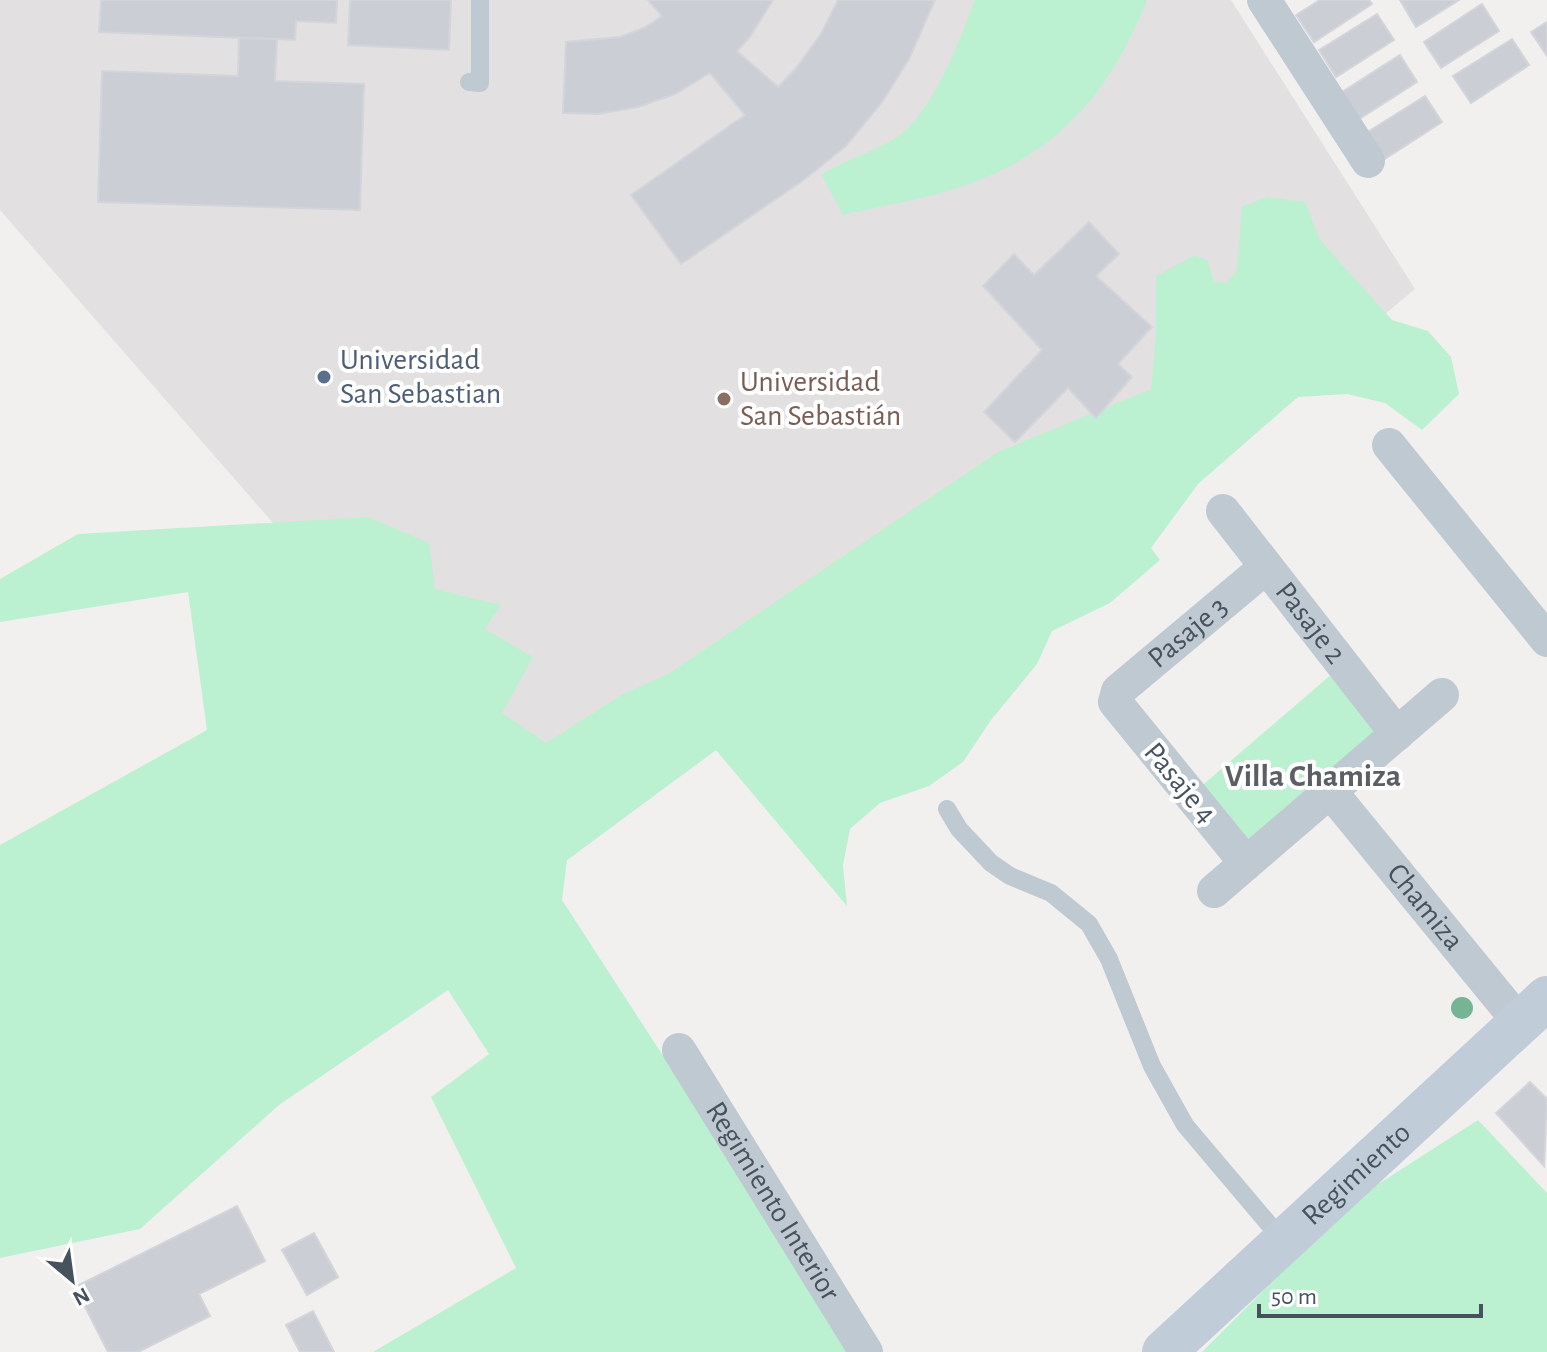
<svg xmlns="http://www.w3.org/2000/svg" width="1547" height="1352" font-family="'Alegreya Sans',sans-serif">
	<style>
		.education { fill: #e3e0e1 }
		.green { fill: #bbf1d1 }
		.building { fill: #cbced4; stroke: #d3d5db; stroke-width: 2 }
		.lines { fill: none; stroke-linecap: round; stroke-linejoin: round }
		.lane { stroke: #bfc9d2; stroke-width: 18 }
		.street { stroke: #bfc9d2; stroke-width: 34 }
		.secondary { stroke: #c1ccd9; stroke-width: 44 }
		.tree { fill: #77b495 }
		.service-dot { fill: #5c6f8a; stroke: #fff; stroke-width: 3 }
		.education-dot { fill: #8d6e63; stroke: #fff; stroke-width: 3 }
		.labels { text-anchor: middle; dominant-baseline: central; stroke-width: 8; stroke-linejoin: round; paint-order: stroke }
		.service-label { font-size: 30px; fill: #4e5e75; stroke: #fff; text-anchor: start }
		.education-label { font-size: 30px; fill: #785e54; stroke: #fff; text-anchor: start }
		.street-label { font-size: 30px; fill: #46525e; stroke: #fff }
		.neighbourhood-label { font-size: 32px; font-weight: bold; fill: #5b5f64; stroke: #fff }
	</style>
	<rect width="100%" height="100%" fill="#f2efef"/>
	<path class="education" d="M 0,0 L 1231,0 L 1415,289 L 784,816 L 716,750 L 567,860 L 0,210 Z"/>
	<path class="green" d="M 975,0 L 1147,0 C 1112,89 1061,151 969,184 C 929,199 884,205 843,215 L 821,174 C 844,162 867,153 889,142 C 932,120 958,42 975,0 Z
		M 1268,197 L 1305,202 L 1320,240 L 1392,320 L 1428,331 L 1451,357 L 1459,394 L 1422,430 L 1385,403 L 1347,394 L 1298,397 L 1198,484 L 1151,548 L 1160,560 L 1110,603 L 1052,631 L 1037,664 L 991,720 L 963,762 L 929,786 L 880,803 L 850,829 L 843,865 L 847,906 L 716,750 L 567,860 L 562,900 L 855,1352 L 373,1352 L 516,1268 L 431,1097 L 489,1054 L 448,990 L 279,1105 L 140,1229 L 0,1258 L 0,845 L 207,730 L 188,592 L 0,622 L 0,579 L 78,534 L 368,517 L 429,543 L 435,589 L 501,605 L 485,629 L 533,657 L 502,713 L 546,743 L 623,694 L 668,674 L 998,452 L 1151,389 L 1156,334 L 1156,276 L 1195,255 L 1208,261 L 1214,282 L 1227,283 L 1237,270 L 1242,206 Z
		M 1333,673 L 1376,733 L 1250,843 L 1198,789 Z
		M 1478,1120 L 1547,1193 L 1547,1352 L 1202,1352 L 1355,1199 Z"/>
	<path class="building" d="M 101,0 L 337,0 L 336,23 L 296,21 L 295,40 L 99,32 Z
		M 350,0 L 451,0 L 449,50 L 348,45 Z
		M 648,0 L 773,0 L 750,37 L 737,51 L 778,87 L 796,68 L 821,34 L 838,0 L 935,0 L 909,59 L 883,101 L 846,146 L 801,182 L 681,264 L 631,195 L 745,115 L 710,73 L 675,94 L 638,107 L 598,114 L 563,113 L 566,42 L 620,37 L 644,28 L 662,16 Z
		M 1320,0 L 1369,0 L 1372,4 L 1314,42 L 1296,15 Z
		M 1400,0 L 1459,0 L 1416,27 Z
		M 1482,4 L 1499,31 L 1441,68 L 1424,42 Z
		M 1377,14 L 1394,40 L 1336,77 L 1319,50 Z
		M 1547,22 L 1547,56 L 1531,32 Z
		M 239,38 L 277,39 L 275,81 L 364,84 L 360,210 L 98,202 L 102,71 L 238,76 Z
		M 1512,39 L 1529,65 L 1471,103 L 1453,76 Z
		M 1400,55 L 1417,82 L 1359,119 L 1342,92 Z
		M 1425,96 L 1442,122 L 1383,160 L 1366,133 Z
		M 1089,222 L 1119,254 L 1096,276 L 1152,327 L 1118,364 L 1132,377 L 1096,418 L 1068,388 L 1015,442 L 984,412 L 1042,350 L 983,286 L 1014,254 L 1034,275 Z
		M 1530,1082 L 1547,1099 L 1544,1166 L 1496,1113 Z
		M 237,1206 L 265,1261 L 199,1294 L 210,1316 L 138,1352 L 108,1352 L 75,1287 Z
		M 314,1233 L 338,1277 L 307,1295 L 282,1250 Z
		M 313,1311 L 334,1352 L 300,1352 L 286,1325 Z"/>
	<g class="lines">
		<path class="lane" d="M 469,82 L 480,83 L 480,0
			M 947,809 L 959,829 L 991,863 L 1010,876 L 1051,893 L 1089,924 L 1109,959 L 1152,1066 L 1185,1125 L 1284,1242"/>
		<g class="street">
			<path d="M 1264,0 L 1368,161"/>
			<path d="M 1389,445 L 1547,640"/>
			<path id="s1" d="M 1223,511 L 1397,734"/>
			<path id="s2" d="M 1330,791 L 1520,1023"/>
			<path id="s3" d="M 1246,863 L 1115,702 L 1118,691 L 1266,567"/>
			<path d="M 1214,891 L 1442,695"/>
			<path id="s4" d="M 679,1050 L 866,1352"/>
		</g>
		<path class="secondary" id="s5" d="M 1164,1352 L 1547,998"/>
	</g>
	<circle class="tree" cx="1462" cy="1008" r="11"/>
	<circle class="service-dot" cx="324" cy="377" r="8"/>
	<circle class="education-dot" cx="724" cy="399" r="8"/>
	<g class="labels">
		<g class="service-label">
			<text x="340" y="360">Universidad<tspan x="340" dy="34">San Sebastian</tspan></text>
		</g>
		<g class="education-label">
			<text x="740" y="382">Universidad<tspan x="740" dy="34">San Sebastián</tspan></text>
		</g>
		<g class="street-label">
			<text stroke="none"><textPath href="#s1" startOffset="142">Pasaje 2</textPath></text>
			<text stroke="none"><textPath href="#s3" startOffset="310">Pasaje 3</textPath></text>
			<text transform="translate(1180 783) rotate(50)">Pasaje 4</text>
			<text stroke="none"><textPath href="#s2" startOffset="150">Chamiza</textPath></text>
			<text stroke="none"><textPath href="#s5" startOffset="262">Regimiento</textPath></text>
			<text stroke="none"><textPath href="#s4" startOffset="178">Regimiento Interior</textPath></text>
		</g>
		<g class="neighbourhood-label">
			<text x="1313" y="776">Villa Chamiza</text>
		</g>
	</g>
	<g transform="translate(72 1280) rotate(151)" stroke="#ffffff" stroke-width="6" paint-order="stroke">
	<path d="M0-6L14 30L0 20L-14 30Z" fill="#46525e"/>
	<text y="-12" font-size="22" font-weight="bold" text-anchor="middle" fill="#46525e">N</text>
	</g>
	<path d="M1259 1304v12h222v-12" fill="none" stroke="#46525e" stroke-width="4"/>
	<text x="1271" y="1304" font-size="24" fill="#46525e" stroke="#ffffff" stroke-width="6" paint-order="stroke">50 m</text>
</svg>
